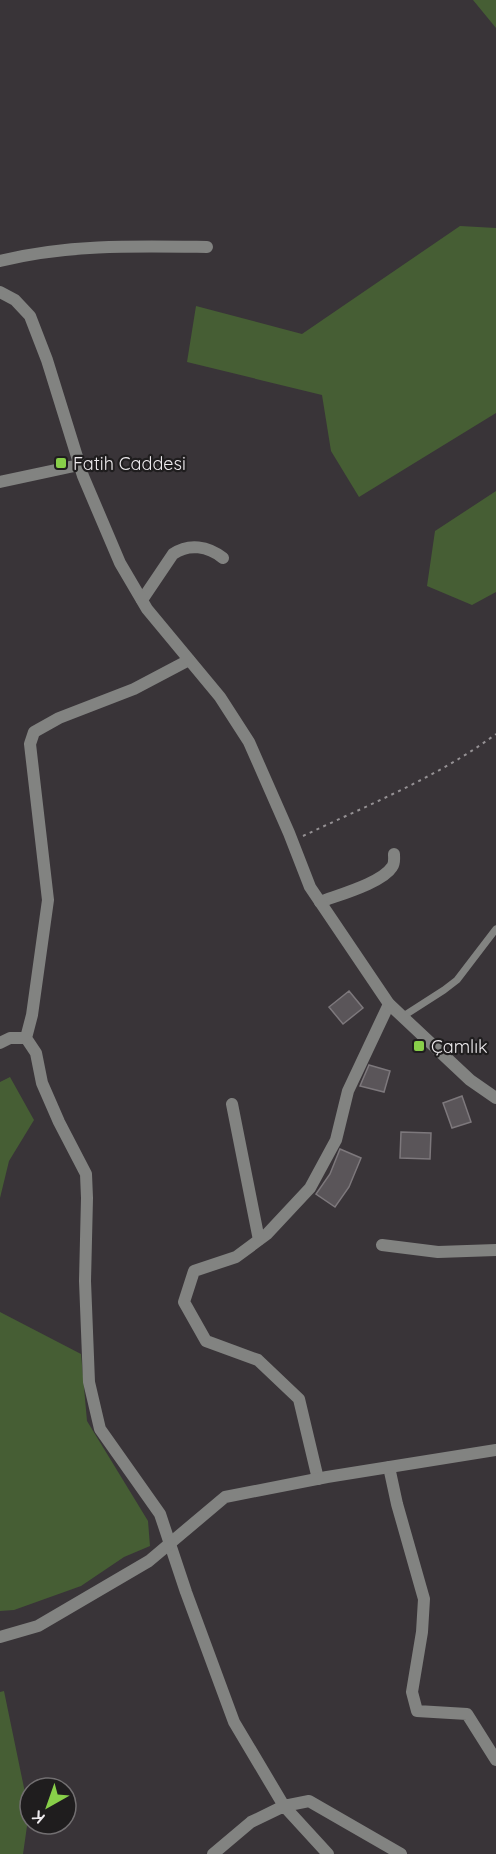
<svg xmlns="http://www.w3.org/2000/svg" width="496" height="1854" font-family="Quicksand,sans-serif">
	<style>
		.green { fill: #465e34 }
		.building { fill: #5a5559; stroke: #7d787c; stroke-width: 1.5 }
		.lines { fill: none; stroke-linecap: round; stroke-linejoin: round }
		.path { stroke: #959194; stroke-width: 2; stroke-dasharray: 3 4.5; stroke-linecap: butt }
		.service { stroke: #828381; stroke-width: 7 }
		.minor { stroke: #828381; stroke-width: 12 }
		.tertiary { stroke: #828381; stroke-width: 12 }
		.poi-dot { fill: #88cf49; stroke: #1f1d1e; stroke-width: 2 }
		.labels { text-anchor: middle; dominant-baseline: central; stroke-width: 4.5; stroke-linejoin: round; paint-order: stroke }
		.poi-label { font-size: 18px; fill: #eeebee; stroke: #1f1d1e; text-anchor: start }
	</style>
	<rect width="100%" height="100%" fill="#393438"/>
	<path class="green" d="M 473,0 L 496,0 L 496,28 Z
		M 460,226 L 496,228 L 496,413 L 359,497 L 331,451 L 322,395 L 187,362 L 196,306 L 302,334 Z
		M 496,491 L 496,592 L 472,605 L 427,586 L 435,531 Z
		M 10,1077 L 34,1120 L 9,1161 L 0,1198 L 0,1082 Z
		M 0,1312 L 81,1354 L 87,1421 L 148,1521 L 150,1546 L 124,1557 L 81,1586 L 14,1610 L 0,1611 Z
		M 4,1691 L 29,1812 L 23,1854 L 0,1854 L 0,1692 Z"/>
	<path class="building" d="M 349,991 L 363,1008 L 343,1024 L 329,1007 Z
		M 369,1065 L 390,1071 L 384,1092 L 360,1086 Z
		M 462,1096 L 471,1122 L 452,1128 L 443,1103 Z
		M 401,1132 L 431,1133 L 430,1159 L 400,1158 Z
		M 340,1149 L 361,1158 L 349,1187 L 335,1207 L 316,1194 L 330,1174 Z"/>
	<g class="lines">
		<path class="path" d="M 303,836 C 368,805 438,777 496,734"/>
		<path class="service" d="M 402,1017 L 444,990 L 457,980 L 496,929"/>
		<path class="minor" d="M 0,261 C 68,244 138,246 207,247
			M 0,482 L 79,465
			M 142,600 L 173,554 C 189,543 208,546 223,558
			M 189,660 L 134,689 L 59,718 L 34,732 L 30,744 L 48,900 L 32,1015 L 26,1038 L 36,1053 L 42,1083 L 59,1122 L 86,1174 L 87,1198 L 85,1281 L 89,1382 L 100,1429 L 160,1514 L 186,1592 L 234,1722 L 284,1806 L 251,1822 L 213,1854
			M 320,902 C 338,895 382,883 392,867 C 395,863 394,859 394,854
			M 0,1043 L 10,1038 L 26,1038
			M 232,1104 L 259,1240
			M 382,1245 L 438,1252 L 496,1250
			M 389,1467 L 397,1504 L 424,1599 L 422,1632 L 412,1692 L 417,1711 L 467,1714 L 496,1760
			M 318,1479 L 299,1399 L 258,1360 L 206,1341 L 184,1302 L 194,1271 L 236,1257 L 267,1234 L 310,1188 L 336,1140 L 348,1091 L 389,1004
			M 328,1854 L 284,1806 L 309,1801 L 401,1854"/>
		<path class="tertiary" d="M 0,292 L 15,300 L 30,316 L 47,360 L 83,476 L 120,563 L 147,609 L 220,697 L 249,742 L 289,833 L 310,887 L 389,1004 L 470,1080 L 496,1098
			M 0,1637 L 38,1626 L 149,1561 L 225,1497 L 327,1477 L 496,1450"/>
	</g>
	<g class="poi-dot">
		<rect x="55" y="457" width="12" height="12" rx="3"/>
		<rect x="413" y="1040" width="12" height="12" rx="3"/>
	</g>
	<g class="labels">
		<g class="poi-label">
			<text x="73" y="463">Fatih Caddesi</text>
			<text x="431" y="1046">Çamlık</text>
		</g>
	</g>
	<g transform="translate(48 1806) rotate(220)"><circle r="28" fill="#1f1d1e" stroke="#726f71" stroke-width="1.5"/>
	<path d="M0-4.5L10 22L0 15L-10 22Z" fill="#88cf49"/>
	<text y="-9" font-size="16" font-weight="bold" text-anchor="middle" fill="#eeebee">K</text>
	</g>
</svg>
